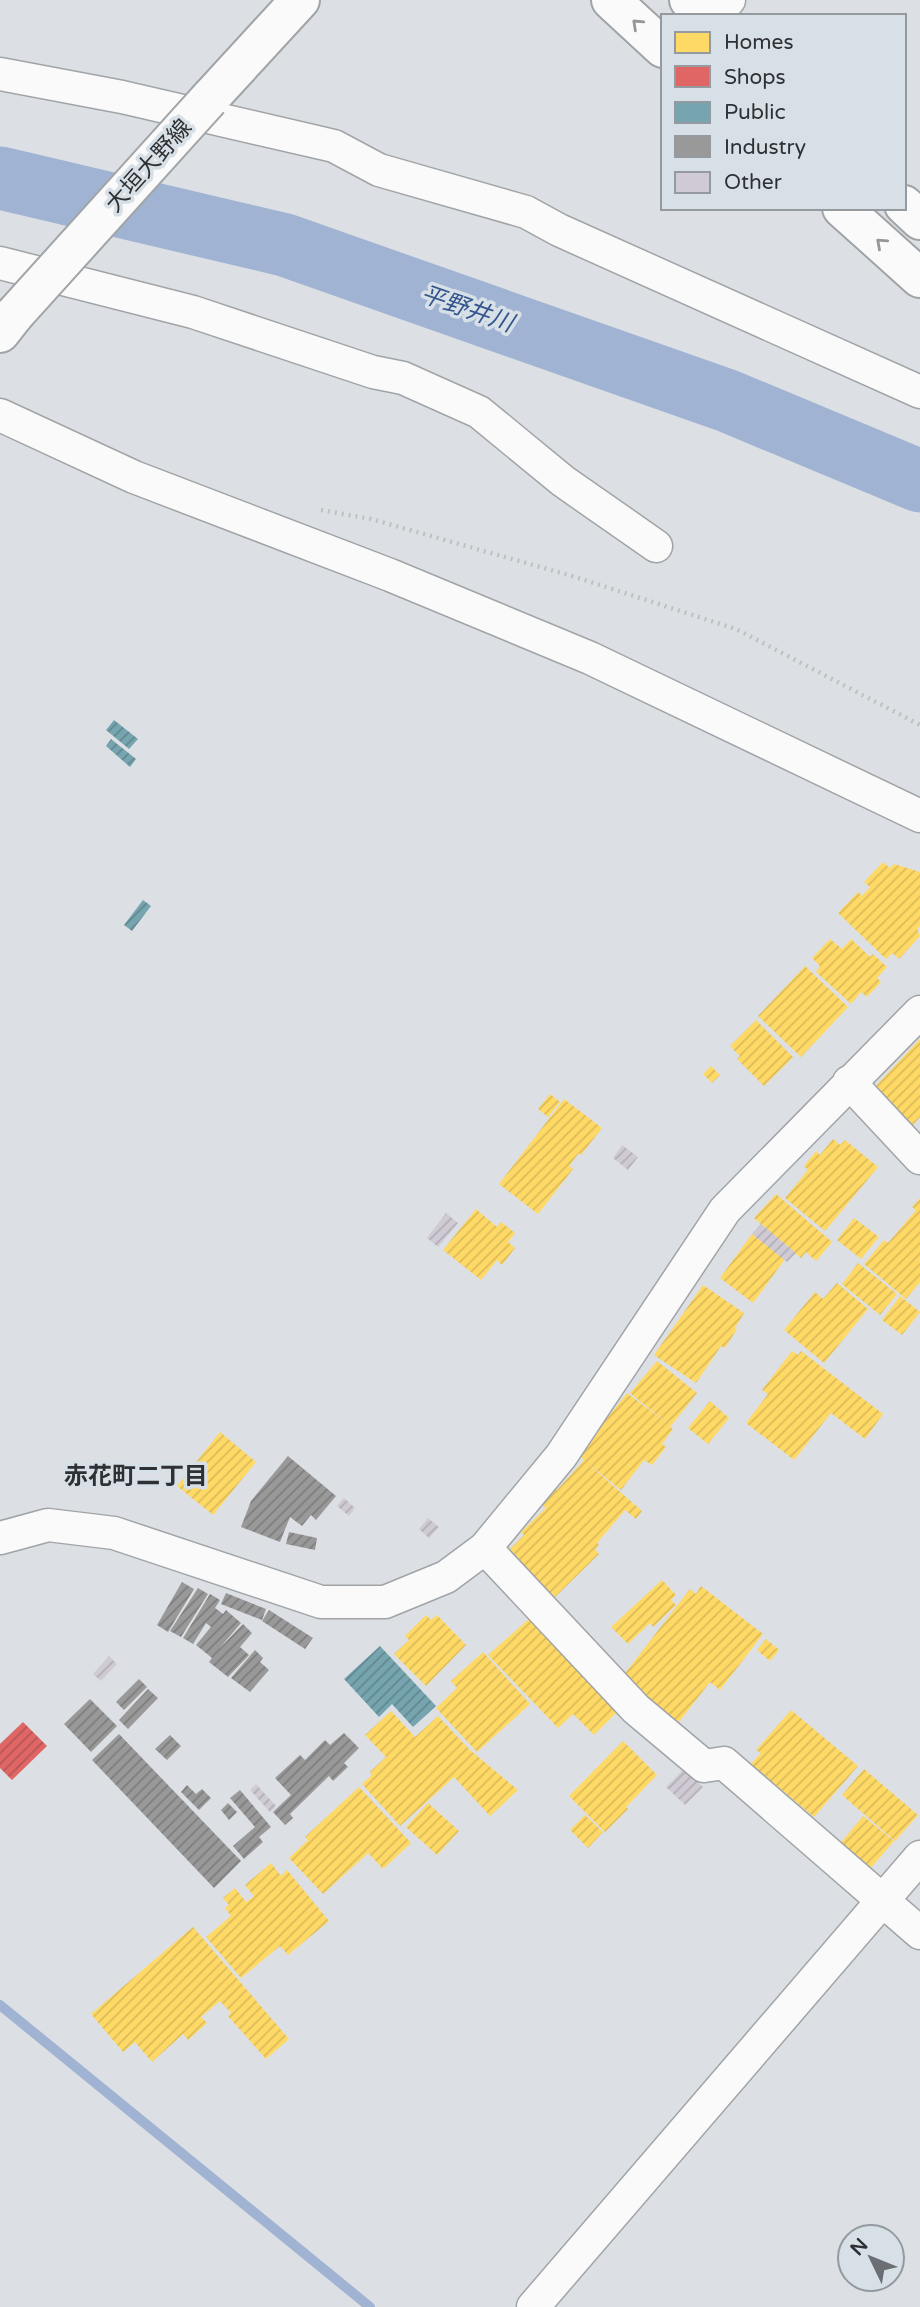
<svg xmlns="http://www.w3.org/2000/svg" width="920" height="2307" font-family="'Varela Round','Noto Sans JP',sans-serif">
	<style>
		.homes { fill: url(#homes-hatch) }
		.shops { fill: url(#shops-hatch) }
		.public { fill: url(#public-hatch) }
		.industry { fill: url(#industry-hatch) }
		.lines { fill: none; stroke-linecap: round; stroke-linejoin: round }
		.stream { stroke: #a0b3d2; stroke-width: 10 }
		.river { stroke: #a0b3d2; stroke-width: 63 }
		.building { fill: url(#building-hatch) }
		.minor-casing { stroke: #a1a4a6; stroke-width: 35 }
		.secondary-casing { stroke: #a1a4a6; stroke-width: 42 }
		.path { stroke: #bec0c2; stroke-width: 4.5; stroke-dasharray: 2 5; stroke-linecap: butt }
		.minor { stroke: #fafafb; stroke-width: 32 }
		.secondary { stroke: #fafafb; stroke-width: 38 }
		.secondary-bridge-casing { stroke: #a1a4a6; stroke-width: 42; stroke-linecap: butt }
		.secondary-bridge { stroke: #fafafb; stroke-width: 38 }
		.oneway { stroke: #949698 }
		.labels { text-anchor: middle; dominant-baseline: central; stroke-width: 7; stroke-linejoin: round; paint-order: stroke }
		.street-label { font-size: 23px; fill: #2e3134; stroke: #d8e0e7 }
		.water-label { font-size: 24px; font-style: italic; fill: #34558d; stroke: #d8e0e7 }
		.neighbourhood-label { font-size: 24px; font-weight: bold; fill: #2e3134; stroke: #d8e0e7 }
	</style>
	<defs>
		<pattern id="homes-hatch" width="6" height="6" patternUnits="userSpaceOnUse" patternTransform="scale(1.75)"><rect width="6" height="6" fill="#ffd966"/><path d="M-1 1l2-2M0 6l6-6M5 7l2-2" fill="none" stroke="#dbbb59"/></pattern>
		<pattern id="shops-hatch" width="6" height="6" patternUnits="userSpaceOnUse" patternTransform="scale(1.75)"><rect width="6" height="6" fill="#e06666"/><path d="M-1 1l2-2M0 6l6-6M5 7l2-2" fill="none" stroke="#b65555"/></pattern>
		<pattern id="public-hatch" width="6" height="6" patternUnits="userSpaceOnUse" patternTransform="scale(1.75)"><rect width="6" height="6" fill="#76a5af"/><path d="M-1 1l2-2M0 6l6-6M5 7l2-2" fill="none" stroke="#61878f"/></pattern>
		<pattern id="industry-hatch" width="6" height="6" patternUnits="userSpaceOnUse" patternTransform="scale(1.75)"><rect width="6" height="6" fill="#999"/><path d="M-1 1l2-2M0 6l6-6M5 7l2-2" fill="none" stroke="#7d7d7e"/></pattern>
		<pattern id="building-hatch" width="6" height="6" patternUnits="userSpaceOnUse" patternTransform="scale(1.75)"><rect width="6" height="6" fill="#cfcad4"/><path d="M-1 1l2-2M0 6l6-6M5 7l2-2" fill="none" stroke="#b2aeb7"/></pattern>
	</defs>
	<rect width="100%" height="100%" fill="#dce0e4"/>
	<path class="homes" d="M 883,862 L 890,868 L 894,864 L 920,872 L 920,926 L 917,929 L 920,936 L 899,959 L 892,953 L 886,959 L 838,913 L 858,892 L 862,896 L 870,887 L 864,882 Z
		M 830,939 L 842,949 L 851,939 L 870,957 L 873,954 L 887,967 L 877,978 L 881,982 L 867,997 L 861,992 L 851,1004 L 816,972 L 820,966 L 812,958 Z
		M 805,966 L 848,1007 L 801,1057 L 758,1016 Z
		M 756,1020 L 793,1057 L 764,1086 L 737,1059 L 740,1056 L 730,1046 Z
		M 920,1039 L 920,1117 L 910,1128 L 871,1091 Z
		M 711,1066 L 720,1075 L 712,1083 L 703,1074 Z
		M 550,1094 L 560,1102 L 548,1117 L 538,1109 Z
		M 564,1099 L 602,1128 L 581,1155 L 579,1153 L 569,1166 L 573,1169 L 538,1214 L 499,1184 Z
		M 833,1139 L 840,1145 L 845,1140 L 878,1167 L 825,1231 L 785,1198 L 808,1170 L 804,1166 L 816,1151 L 820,1155 Z
		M 776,1194 L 832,1242 L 816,1261 L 806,1252 L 801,1258 L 754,1218 Z
		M 920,1198 L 920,1282 L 906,1299 L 864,1264 L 884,1240 L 888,1243 L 916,1210 L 912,1207 Z
		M 476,1209 L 497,1227 L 501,1222 L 515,1233 L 508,1242 L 515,1248 L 502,1265 L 497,1260 L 481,1280 L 443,1250 Z
		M 854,1218 L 879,1237 L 861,1259 L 837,1240 Z
		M 752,1234 L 785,1259 L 753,1303 L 720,1278 Z
		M 858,1263 L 897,1294 L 880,1315 L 842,1284 Z
		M 837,1283 L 868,1309 L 824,1363 L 784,1330 L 815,1292 L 823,1299 Z
		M 703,1285 L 744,1313 L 735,1328 L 737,1329 L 725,1348 L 721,1346 L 696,1383 L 654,1355 Z
		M 900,1296 L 920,1312 L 902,1335 L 882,1320 Z
		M 792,1351 L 798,1355 L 801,1351 L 883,1414 L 865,1439 L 831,1413 L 794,1460 L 746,1423 L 768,1394 L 762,1390 Z
		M 657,1361 L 697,1393 L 670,1427 L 673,1429 L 662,1444 L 666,1447 L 652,1465 L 644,1460 L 621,1490 L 587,1463 L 642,1511 L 636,1519 L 625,1510 L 597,1543 L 599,1545 L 595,1549 L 599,1554 L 552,1600 L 506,1553 L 524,1535 L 521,1532 L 546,1508 L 542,1505 L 556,1489 L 557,1490 L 584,1460 L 578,1455 L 627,1393 L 667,1423 L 630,1393 Z
		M 710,1401 L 729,1418 L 708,1444 L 688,1428 Z
		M 220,1432 L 256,1462 L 213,1515 L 177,1486 Z
		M 662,1580 L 676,1595 L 671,1600 L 676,1605 L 653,1627 L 650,1623 L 628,1644 L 611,1627 Z
		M 701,1586 L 763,1634 L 720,1690 L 710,1682 L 679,1722 L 622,1677 L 690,1589 L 696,1594 Z
		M 426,1615 L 431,1620 L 437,1615 L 466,1645 L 426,1686 L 394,1654 L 409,1640 L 405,1636 Z
		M 530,1618 L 572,1664 L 619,1710 L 594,1735 L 573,1714 L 558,1728 L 488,1655 Z
		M 766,1639 L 779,1650 L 770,1661 L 757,1650 Z
		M 483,1652 L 530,1704 L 477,1752 L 436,1708 L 457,1688 L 451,1681 Z
		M 791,1710 L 858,1766 L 814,1817 L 751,1764 L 761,1753 L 756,1750 Z
		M 391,1711 L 415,1737 L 438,1716 L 470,1750 L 518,1790 L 490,1816 L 454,1777 L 400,1826 L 362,1784 L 372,1775 L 370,1772 L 386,1757 L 365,1735 Z
		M 623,1741 L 657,1775 L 626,1807 L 628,1809 L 605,1832 L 569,1796 Z
		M 864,1769 L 918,1815 L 895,1841 L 842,1795 Z
		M 359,1787 L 411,1843 L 383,1869 L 368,1853 L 323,1894 L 289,1858 L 308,1840 L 305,1837 Z
		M 428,1803 L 459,1831 L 437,1855 L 406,1827 Z
		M 585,1815 L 603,1832 L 588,1848 L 570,1830 Z
		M 863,1816 L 894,1841 L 869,1870 L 839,1845 Z
		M 271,1863 L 281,1876 L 287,1870 L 329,1921 L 288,1955 L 280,1946 L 241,1978 L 206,1937 L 231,1916 L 225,1908 L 229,1905 L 223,1898 L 235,1888 L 246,1902 L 254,1896 L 245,1885 Z
		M 193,1927 L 289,2039 L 266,2059 L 228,2016 L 231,2013 L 220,2001 L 201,2017 L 207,2023 L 188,2040 L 183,2034 L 152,2062 L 135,2042 L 123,2052 L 91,2014 Z"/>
	<path class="shops" d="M 23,1722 L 47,1746 L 12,1780 L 0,1768 L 0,1744 Z"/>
	<path class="public" d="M 114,720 L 138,739 L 129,749 L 106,730 Z
		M 111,739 L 136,759 L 130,767 L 106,746 Z
		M 143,900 L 151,906 L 132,931 L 124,925 Z
		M 380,1646 L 436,1706 L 413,1727 L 392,1704 L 379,1717 L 344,1679 Z"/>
	<path class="industry" d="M 288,1456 L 336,1496 L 316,1520 L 311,1515 L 302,1526 L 290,1517 L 280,1542 L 241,1527 L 251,1501 Z
		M 289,1532 L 317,1538 L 315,1550 L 286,1544 Z
		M 182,1582 L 194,1589 L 168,1632 L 157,1625 Z
		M 198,1588 L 208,1594 L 181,1637 L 170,1631 Z
		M 226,1593 L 266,1609 L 262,1620 L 221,1604 Z
		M 210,1594 L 220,1600 L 215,1608 L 223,1614 L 226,1610 L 241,1623 L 219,1649 L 243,1624 L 252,1633 L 240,1647 L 249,1655 L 228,1677 L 209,1662 L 212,1658 L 196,1645 L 211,1627 L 206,1623 L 193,1644 L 183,1638 Z
		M 269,1610 L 313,1638 L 305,1649 L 262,1621 Z
		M 255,1650 L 263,1658 L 260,1662 L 269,1670 L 250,1692 L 231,1678 Z
		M 139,1679 L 147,1687 L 124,1710 L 116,1702 Z
		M 148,1689 L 158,1698 L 128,1729 L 119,1720 Z
		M 90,1699 L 117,1726 L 91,1752 L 64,1724 Z
		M 344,1733 L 359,1748 L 344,1763 L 348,1767 L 333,1781 L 329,1776 L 290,1814 L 293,1818 L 285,1825 L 273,1812 L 291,1795 L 275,1778 L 300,1755 L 305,1760 L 325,1740 L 330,1745 Z
		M 119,1734 L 241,1861 L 214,1888 L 92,1760 Z
		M 170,1735 L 181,1746 L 167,1760 L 155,1749 Z
		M 187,1785 L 196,1794 L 202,1789 L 211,1798 L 199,1810 L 181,1792 Z
		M 240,1790 L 271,1827 L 259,1837 L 263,1842 L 244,1859 L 233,1846 L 255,1827 L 230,1798 Z
		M 228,1803 L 237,1812 L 229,1820 L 221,1810 Z"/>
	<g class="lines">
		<path class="stream" d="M 0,2005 L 370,2307"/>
		<path class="river" d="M 0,178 L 285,245 L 728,401 L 920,481"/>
	</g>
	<path class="building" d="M 622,1145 L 638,1157 L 628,1170 L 613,1158 Z
		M 446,1213 L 458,1223 L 438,1247 L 427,1238 Z
		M 761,1224 L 796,1253 L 787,1262 L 752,1234 Z
		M 344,1498 L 355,1508 L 349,1516 L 337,1506 Z
		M 428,1518 L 439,1527 L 429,1538 L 419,1529 Z
		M 109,1656 L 117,1664 L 101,1681 L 93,1674 Z
		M 684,1769 L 703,1787 L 685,1805 L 666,1787 Z
		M 256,1784 L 276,1806 L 270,1812 L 250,1790 Z"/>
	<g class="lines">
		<defs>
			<path id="minor" d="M 714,16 L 729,0
				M 0,74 L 122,97 L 334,146 L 379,170 L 526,212 L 559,230 L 920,392
				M 0,263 L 193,312 L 373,372 L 403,378 L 479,412 L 563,481 L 656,546
				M 0,415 L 134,477 L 390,575 L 590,658 L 920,816
				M 849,1082 L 920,1158
				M 0,1538 L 48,1525 L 114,1533 L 321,1602 L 385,1602 L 446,1577 L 485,1548 L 561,1456 L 725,1210 L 920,1012
				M 485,1548 L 636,1709 L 704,1766 L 724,1763 L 920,1933
				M 533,2307 L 920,1857"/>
			<path id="secondary" d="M 611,0 L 663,48
				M 689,0 L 706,16
				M 209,99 L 300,0
				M 904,205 L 920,220
				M 842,208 L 920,278
				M 0,333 L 15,314"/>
		</defs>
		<use href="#minor" class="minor-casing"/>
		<use href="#secondary" class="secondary-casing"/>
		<path class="path" d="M 321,510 L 371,519 L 572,576 L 736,629 L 920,725"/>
		<use href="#minor" class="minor"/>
		<use href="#secondary" class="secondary"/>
		<defs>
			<path id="secondary-bridge" d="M 15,314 L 209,99"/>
		</defs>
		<use href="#secondary-bridge" class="secondary-bridge-casing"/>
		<use href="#secondary-bridge" class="secondary-bridge"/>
	</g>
	<defs><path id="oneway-chevron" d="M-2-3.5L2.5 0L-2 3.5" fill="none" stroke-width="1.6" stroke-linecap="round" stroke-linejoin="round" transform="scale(1.75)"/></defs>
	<g class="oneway">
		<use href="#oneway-chevron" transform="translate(637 24) rotate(-137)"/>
		<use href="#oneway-chevron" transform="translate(881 243) rotate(-138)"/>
	</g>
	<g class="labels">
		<g class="street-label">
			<text transform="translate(149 166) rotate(-48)">大垣大野線</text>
		</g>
		<g class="water-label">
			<text transform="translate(467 309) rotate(19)">平野井川</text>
		</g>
		<g class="neighbourhood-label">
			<text x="136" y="1476">赤花町二丁目</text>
		</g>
	</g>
	<rect x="661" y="14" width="245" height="196" fill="#d8e0e7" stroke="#949a9f" stroke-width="2"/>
	<rect x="675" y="32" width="35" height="21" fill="#ffd966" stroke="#949a9f" stroke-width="2"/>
	<text x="724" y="49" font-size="21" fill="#2e3134">Homes</text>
	<rect x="675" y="66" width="35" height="21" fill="#e06666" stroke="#949a9f" stroke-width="2"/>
	<text x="724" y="84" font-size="21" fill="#2e3134">Shops</text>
	<rect x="675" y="102" width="35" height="21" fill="#76a5af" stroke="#949a9f" stroke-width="2"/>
	<text x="724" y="119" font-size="21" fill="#2e3134">Public</text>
	<rect x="675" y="136" width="35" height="21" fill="#999999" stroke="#949a9f" stroke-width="2"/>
	<text x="724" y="154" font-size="21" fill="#2e3134">Industry</text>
	<rect x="675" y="172" width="35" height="21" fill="#cfcad4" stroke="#949a9f" stroke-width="2"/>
	<text x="724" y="189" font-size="21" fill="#2e3134">Other</text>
	<g transform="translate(871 2258) rotate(313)"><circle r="33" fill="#d8e0e7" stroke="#949a9f" stroke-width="2"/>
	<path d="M0-5L12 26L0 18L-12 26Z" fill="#6b6e72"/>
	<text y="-10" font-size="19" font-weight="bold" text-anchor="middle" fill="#2e3134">N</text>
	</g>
</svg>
